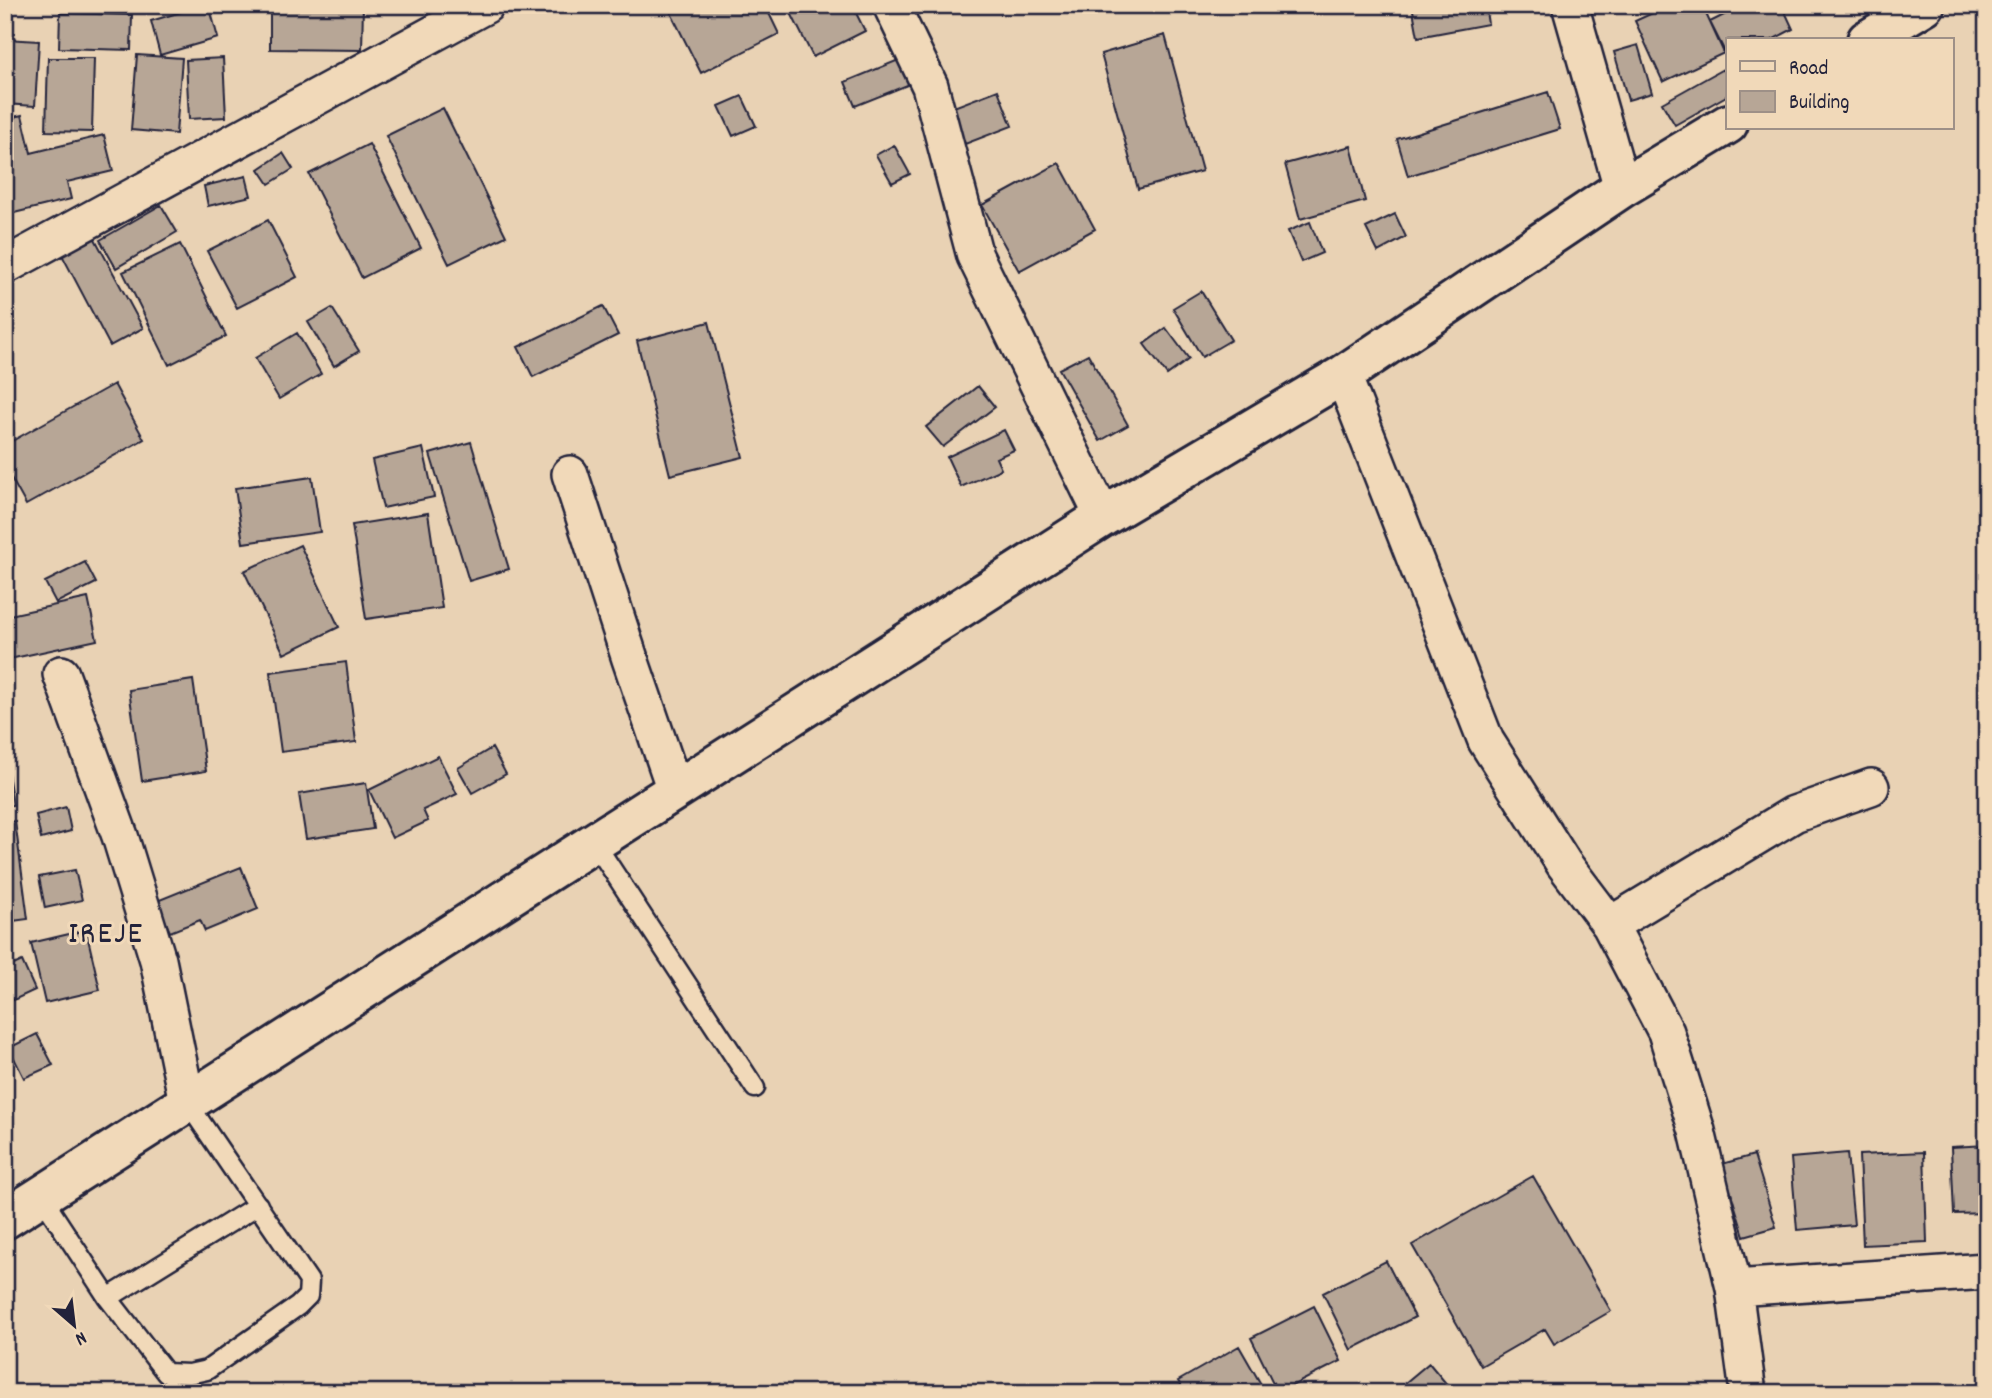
<svg xmlns="http://www.w3.org/2000/svg" width="1992" height="1398" font-family="Dekko,sans-serif">
	<style>
		.building { fill: #b7a696; stroke: #22223b; stroke-width: 2 }
		.lines { fill: none; stroke-linecap: round; stroke-linejoin: round }
		.service-casing { stroke: #22223b; stroke-width: 23 }
		.minor-casing { stroke: #22223b; stroke-width: 40 }
		.secondary-casing { stroke: #22223b; stroke-width: 44 }
		.service { stroke: #f1d9b9; stroke-width: 18 }
		.minor { stroke: #f1d9b9; stroke-width: 35 }
		.secondary { stroke: #f1d9b9; stroke-width: 38 }
		.labels { text-anchor: middle; dominant-baseline: central; stroke-width: 6; stroke-linejoin: round; paint-order: stroke }
		.quarter-label { font-size: 32px; letter-spacing: 2px; fill: #22223b; stroke: #f1d9b9 }
	</style>
	<rect width="100%" height="100%" fill="#e9d2b4"/>
	<filter id="ink" filterUnits="userSpaceOnUse"><feTurbulence type="fractalNoise" baseFrequency=".0143" numOctaves="2"/><feDisplacementMap in="SourceGraphic" scale="14" xChannelSelector="R" yChannelSelector="G"/><feConvolveMatrix kernelMatrix="1 2 1 2 8 2 1 2 1" color-interpolation-filters="sRGB"/></filter>
	<g filter="url(#ink)">
		<path class="building" d="M 204,5 L 209,5 L 218,38 L 160,55 L 151,21 Z
			M 270,5 L 363,5 L 362,50 L 270,49 Z
			M 667,5 L 765,5 L 779,34 L 701,73 Z
			M 787,5 L 852,5 L 865,31 L 813,57 Z
			M 1412,5 L 1485,5 L 1488,24 L 1418,37 Z
			M 1670,5 L 1702,5 L 1724,53 L 1663,82 L 1635,21 Z
			M 1744,5 L 1782,5 L 1793,29 L 1772,40 L 1728,40 L 1728,58 L 1710,22 Z
			M 60,13 L 132,15 L 131,50 L 59,48 Z
			M 1165,35 L 1202,171 L 1138,189 L 1101,54 Z
			M 5,39 L 39,41 L 35,106 L 5,104 Z
			M 1638,45 L 1652,93 L 1628,100 L 1614,52 Z
			M 137,55 L 182,58 L 176,134 L 131,130 Z
			M 48,58 L 94,58 L 92,132 L 46,131 Z
			M 223,58 L 226,117 L 189,119 L 186,60 Z
			M 901,59 L 910,84 L 855,106 L 845,82 Z
			M 1723,69 L 1728,77 L 1728,95 L 1675,125 L 1662,103 Z
			M 998,90 L 1012,126 L 965,144 L 951,108 Z
			M 1548,92 L 1560,129 L 1408,176 L 1397,139 Z
			M 742,96 L 756,126 L 733,136 L 719,106 Z
			M 443,108 L 506,236 L 449,264 L 386,136 Z
			M 22,115 L 31,153 L 104,135 L 113,171 L 67,182 L 71,199 L 10,214 L 5,196 L 5,119 Z
			M 369,144 L 421,248 L 362,278 L 309,174 Z
			M 894,145 L 910,174 L 892,183 L 876,155 Z
			M 1351,146 L 1365,201 L 1300,219 L 1285,164 Z
			M 283,153 L 293,169 L 269,184 L 259,169 Z
			M 1059,163 L 1095,229 L 1019,271 L 982,205 Z
			M 246,176 L 251,196 L 208,206 L 204,186 Z
			M 161,205 L 177,232 L 116,268 L 100,240 Z
			M 1395,214 L 1406,237 L 1378,252 L 1366,228 Z
			M 268,220 L 297,277 L 237,308 L 207,251 Z
			M 1310,222 L 1322,253 L 1301,262 L 1288,231 Z
			M 94,237 L 143,328 L 110,346 L 62,255 Z
			M 180,244 L 226,336 L 169,365 L 123,272 Z
			M 1201,291 L 1231,340 L 1202,357 L 1173,308 Z
			M 603,306 L 618,335 L 533,377 L 518,347 Z
			M 332,308 L 359,351 L 334,366 L 308,322 Z
			M 709,322 L 743,457 L 670,475 L 637,341 Z
			M 1166,328 L 1189,359 L 1167,375 L 1144,344 Z
			M 297,333 L 321,374 L 279,399 L 255,358 Z
			M 1088,354 L 1128,425 L 1100,441 L 1059,369 Z
			M 114,384 L 144,439 L 26,505 L 5,467 L 5,445 Z
			M 978,386 L 995,407 L 943,447 L 926,427 Z
			M 1004,430 L 1014,450 L 996,458 L 1001,469 L 961,487 L 947,457 Z
			M 471,442 L 509,569 L 469,581 L 430,454 Z
			M 423,448 L 434,497 L 383,508 L 372,460 Z
			M 312,477 L 320,532 L 243,543 L 235,488 Z
			M 428,513 L 442,608 L 366,619 L 352,525 Z
			M 300,545 L 339,627 L 284,654 L 244,571 Z
			M 85,562 L 96,583 L 56,603 L 45,582 Z
			M 88,598 L 97,640 L 5,660 L 5,616 Z
			M 346,662 L 356,742 L 281,752 L 270,672 Z
			M 193,680 L 206,771 L 142,781 L 129,690 Z
			M 492,748 L 506,774 L 472,793 L 458,768 Z
			M 5,754 L 13,805 L 5,806 Z
			M 438,756 L 457,794 L 423,810 L 428,821 L 392,838 L 369,790 Z
			M 366,783 L 373,829 L 306,839 L 299,794 Z
			M 66,807 L 71,831 L 41,839 L 36,815 Z
			M 15,821 L 28,919 L 5,922 L 5,823 Z
			M 241,867 L 258,909 L 205,931 L 200,920 L 170,932 L 157,901 Z
			M 75,870 L 82,900 L 45,908 L 39,877 Z
			M 86,930 L 100,990 L 45,1003 L 31,943 Z
			M 22,961 L 35,990 L 5,1004 L 5,969 Z
			M 37,1034 L 53,1065 L 24,1078 L 9,1048 Z
			M 1987,1145 L 1987,1213 L 1954,1214 L 1951,1147 Z
			M 1924,1152 L 1927,1242 L 1863,1245 L 1859,1155 Z
			M 1847,1153 L 1854,1225 L 1797,1230 L 1791,1158 Z
			M 1754,1155 L 1776,1227 L 1744,1236 L 1722,1164 Z
			M 1533,1176 L 1611,1311 L 1554,1344 L 1545,1329 L 1481,1366 L 1412,1245 Z
			M 1386,1261 L 1415,1317 L 1351,1350 L 1323,1293 Z
			M 1314,1306 L 1341,1361 L 1278,1393 L 1251,1338 Z
			M 1239,1346 L 1266,1393 L 1185,1393 L 1178,1381 Z
			M 1429,1363 L 1454,1393 L 1393,1393 Z"/>
		<g class="lines">
			<defs>
				<path id="service" d="M 594,842 L 755,1088
					M 41,1196 L 108,1298 L 166,1373 L 189,1374 L 207,1370 L 298,1306 L 308,1296 L 309,1281 L 187,1102
					M 108,1298 L 258,1205"/>
				<path id="minor" d="M 891,5 L 930,86 L 975,256 L 1103,517
					M 1570,5 L 1622,188
					M 5,266 L 486,5
					M 1343,375 L 1486,741 L 1564,864 L 1610,925 L 1666,1032 L 1697,1131 L 1734,1288 L 1748,1393
					M 570,474 L 630,659 L 675,790
					M 61,674 L 120,836 L 158,960 L 187,1102
					M 1610,925 L 1794,814 L 1871,787
					M 1734,1288 L 1987,1271"/>
				<path id="secondary" d="M 1867,40 L 1925,5
					M 5,1219 L 1103,517 L 1343,375 L 1622,188 L 1728,124"/>
			</defs>
			<use href="#service" class="service-casing"/>
			<use href="#minor" class="minor-casing"/>
			<use href="#secondary" class="secondary-casing"/>
			<use href="#service" class="service"/>
			<use href="#minor" class="minor"/>
			<use href="#secondary" class="secondary"/>
		</g>
	</g>
	<g class="labels">
		<g class="quarter-label">
			<text x="106" y="936">IREJE</text>
		</g>
	</g>
	<rect width="1992" height="1398" fill="none" stroke="#f1d9b9" stroke-width="28"/>
	<rect x="14" y="14" width="1964" height="1370" fill="none" stroke="#22223b" stroke-width="2.5" filter="url(#ink)"/>
	<rect x="1726" y="38" width="228" height="91" fill="#f1d9b9" stroke="#9e9087" stroke-width="2"/>
	<rect x="1740" y="61" width="35" height="10" fill="#f1d9b9" stroke="#9e9087" stroke-width="2"/>
	<text x="1789" y="74" font-size="21" fill="#22223b">Road</text>
	<rect x="1740" y="91" width="35" height="21" fill="#b7a696" stroke="#9e9087" stroke-width="2"/>
	<text x="1789" y="108" font-size="21" fill="#22223b">Building</text>
	<g transform="translate(74 1325) rotate(152)" stroke="#f1d9b9" stroke-width="5" paint-order="stroke">
	<path d="M0-5L12 26L0 18L-12 26Z" fill="#22223b"/>
	<text y="-10" font-size="19" font-weight="bold" text-anchor="middle" fill="#22223b">N</text>
	</g>
</svg>
